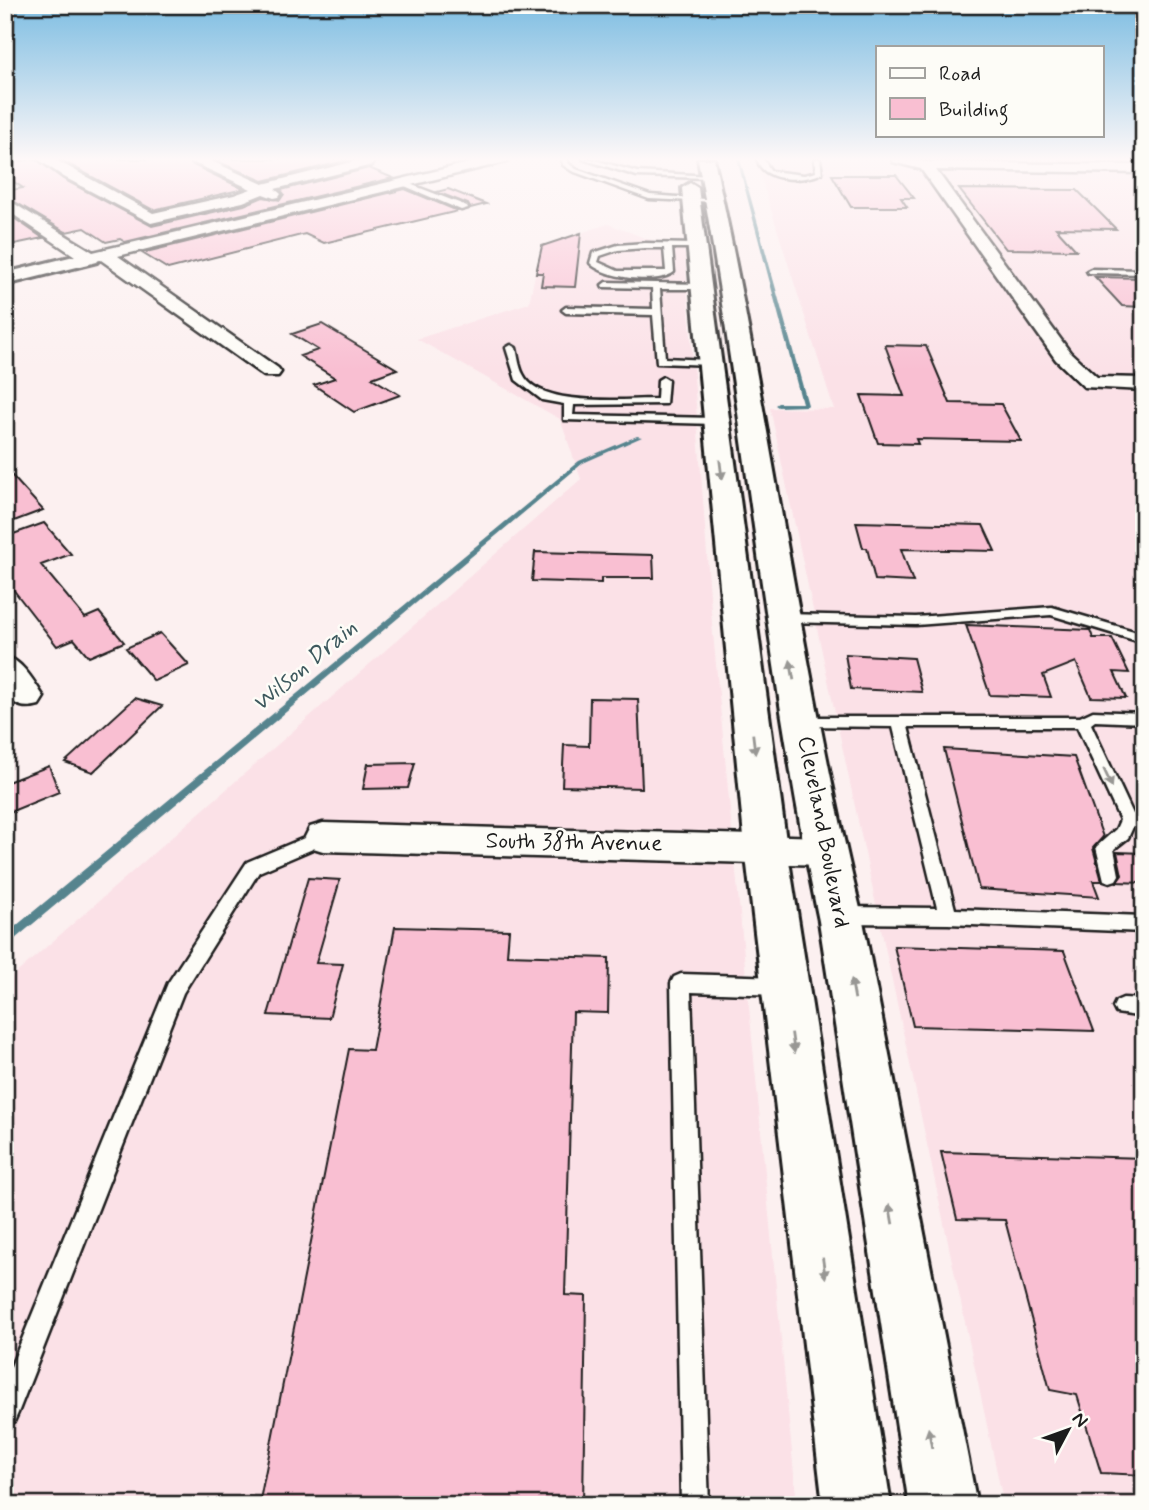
<svg xmlns="http://www.w3.org/2000/svg" width="1149" height="1510" font-family="Mynerve,sans-serif">
	<style>
		.built { fill: #fbe1e7 }
		.lines { fill: none; stroke-linecap: round; stroke-linejoin: round }
		.stream { fill: #56848e; fill-rule: evenodd }
		.building { fill: #f9bfd2; stroke: #1c1c1c; stroke-width: 2 }
		.lane-casing { stroke: #1c1c1c; stroke-width: 5 }
		.street-casing { stroke: #1c1c1c; stroke-width: 5 }
		.secondary-casing { stroke: #1c1c1c; stroke-width: 6 }
		.primary-casing { stroke: #1c1c1c; stroke-width: 6 }
		.lane { fill: #fdfcf7; fill-rule: evenodd }
		.street { fill: #fdfcf7; fill-rule: evenodd }
		.secondary { fill: #fdfcf7; fill-rule: evenodd }
		.primary { fill: #fdfcf7; fill-rule: evenodd }
		.oneway { fill: #989794 }
		.labels { text-anchor: middle; dominant-baseline: central; stroke-width: 5; stroke-linejoin: round; paint-order: stroke }
		.street-label { font-size: 23px; fill: #1c1c1c; stroke: #fdfcf7 }
		.water-label { font-size: 24px; font-style: italic; fill: #3e595e; stroke: #fdfcf7 }
	</style>
	<rect width="100%" height="100%" fill="#fcf0f0"/>
	<filter id="ink" filterUnits="userSpaceOnUse"><feTurbulence type="fractalNoise" baseFrequency=".0143" numOctaves="2"/><feDisplacementMap in="SourceGraphic" scale="14" xChannelSelector="R" yChannelSelector="G"/><feConvolveMatrix kernelMatrix="1 2 1 2 8 2 1 2 1" color-interpolation-filters="sRGB"/></filter>
	<g filter="url(#ink)">
		<path class="built" d="M 755,159 L 1144,159 L 1144,1505 L 1004,1505 L 770,408 L 834,409 Z
			M 608,224 L 653,241 L 684,242 L 712,623 L 797,1505 L 5,1505 L 5,983 L 581,479 L 560,419 L 417,339 L 529,303 L 541,246 Z"/>
		<g class="lines">
			<path class="stream" d="M 737,159 L 740,159 L 808,405 L 807,406 L 778,407 L 775,405 L 778,403 L 802,403 Z
				M 637,436 L 642,437 L 583,463 L 9,944 L 5,945 L 5,935 L 579,461 Z"/>
		</g>
		<path class="building" d="M 36,159 L 63,179 L 152,226 L 244,205 L 263,197 L 280,200 L 284,194 L 281,190 L 369,168 L 393,178 L 125,242 L 120,239 L 106,242 L 85,228 L 66,232 L 5,196 L 5,191 L 23,188 L 5,176 L 5,163 Z
			M 59,159 L 189,159 L 191,164 L 244,189 L 153,210 Z
			M 212,159 L 346,159 L 349,160 L 263,181 Z
			M 832,175 L 896,175 L 914,198 L 901,198 L 907,207 L 851,207 Z
			M 405,189 L 458,211 L 324,243 L 305,234 L 168,269 L 142,253 Z
			M 448,189 L 486,204 L 470,208 L 468,204 L 437,192 Z
			M 959,189 L 1077,190 L 1116,229 L 1056,228 L 1076,250 L 1006,249 Z
			M 5,212 L 43,238 L 5,246 Z
			M 581,233 L 575,287 L 541,286 L 543,273 L 536,273 L 542,246 Z
			M 1095,277 L 1144,278 L 1144,307 L 1122,306 Z
			M 322,324 L 397,369 L 372,378 L 400,395 L 354,412 L 314,385 L 335,378 L 300,356 L 318,350 L 292,334 Z
			M 885,345 L 926,346 L 950,403 L 1001,404 L 1021,441 L 916,439 L 918,444 L 878,443 L 861,395 L 904,396 Z
			M 5,468 L 43,510 L 14,521 L 5,511 Z
			M 856,522 L 983,525 L 995,551 L 901,549 L 913,582 L 875,580 L 867,548 L 863,548 Z
			M 44,523 L 71,554 L 41,565 L 85,618 L 99,612 L 124,642 L 89,657 L 74,639 L 57,646 L 5,579 L 5,537 Z
			M 535,552 L 653,555 L 654,578 L 601,578 L 601,583 L 532,581 Z
			M 966,625 L 1090,630 L 1093,638 L 1112,638 L 1129,673 L 1114,672 L 1126,698 L 1091,697 L 1076,662 L 1043,675 L 1051,697 L 990,695 Z
			M 160,633 L 189,665 L 154,681 L 126,648 Z
			M 845,654 L 913,658 L 922,692 L 851,689 Z
			M 135,698 L 162,706 L 93,772 L 65,762 Z
			M 590,698 L 638,699 L 642,788 L 562,786 L 564,745 L 589,746 Z
			M 944,749 L 1074,757 L 1103,837 L 1093,848 L 1102,881 L 1093,881 L 1099,897 L 979,889 Z
			M 415,763 L 408,788 L 363,789 L 368,764 Z
			M 49,766 L 59,792 L 5,814 L 5,783 Z
			M 1117,852 L 1144,853 L 1144,883 L 1117,882 L 1122,875 Z
			M 308,878 L 340,880 L 316,963 L 343,964 L 329,1018 L 268,1015 Z
			M 395,927 L 509,930 L 507,955 L 609,958 L 608,1013 L 573,1012 L 565,1295 L 586,1296 L 583,1505 L 259,1505 L 349,1049 L 372,1050 Z
			M 894,946 L 1064,951 L 1094,1031 L 913,1026 Z
			M 941,1152 L 1144,1158 L 1144,1475 L 1101,1473 L 1077,1395 L 1050,1390 L 1005,1220 L 957,1219 Z"/>
		<g class="lines">
			<defs>
				<path id="lane" d="M 562,159 L 568,159 L 568,163 L 576,169 L 650,195 L 719,200 L 715,202 L 649,199 L 572,171 L 563,165 Z
					M 583,159 L 591,159 L 637,172 L 713,176 L 710,178 L 637,176 Z
					M 757,159 L 763,159 L 771,171 L 804,175 L 816,172 L 814,159 L 820,159 L 822,173 C 804,182 763,183 757,159 Z
					M 402,181 L 467,206 L 468,208 L 461,210 L 400,184 Z
					M 1140,187 L 1144,187 L 1144,195 L 1137,189 Z
					M 645,243 L 696,244 L 700,246 L 696,248 L 672,248 L 674,272 C 658,285 604,278 590,263 L 593,253 L 618,245 ZM 645,248 L 664,248 L 666,271 L 618,271 L 598,262 L 600,256 L 618,250 Z
					M 1091,269 L 1144,270 L 1144,274 L 1088,273 L 1087,271 Z
					M 606,282 L 703,284 L 703,288 L 700,289 L 660,289 L 665,358 L 709,360 L 712,361 L 712,365 L 657,363 L 653,315 L 566,313 L 562,310 L 566,307 L 653,309 L 652,288 L 603,287 L 602,285 Z
					M 511,345 L 516,348 C 518,356 519,367 523,374 C 539,408 624,399 657,399 L 658,380 L 663,377 L 668,380 L 666,404 L 574,405 L 573,415 L 716,418 L 721,421 L 716,424 L 564,420 L 564,404 L 542,400 L 516,380 L 506,348 Z
					M 1052,607 L 1144,634 L 1144,643 L 1051,615 L 916,625 L 783,622 L 776,618 L 783,614 L 916,617 Z
					M 1093,711 L 1144,713 L 1144,723 L 1095,721 L 1091,724 L 1133,814 L 1144,815 L 1144,827 L 1133,827 L 1128,838 L 1114,849 L 1119,875 L 1116,880 L 1110,882 L 1104,880 L 1096,847 L 1116,829 L 1120,820 L 1077,727 L 908,727 L 955,909 L 1144,916 L 1144,932 L 948,924 L 843,923 L 837,920 L 834,915 L 837,910 L 843,907 L 937,908 L 893,727 L 801,726 L 796,725 L 793,721 L 796,717 L 1080,717 Z
					M 323,830 L 329,832 L 332,837 L 329,842 L 259,872 L 183,993 L 18,1413 L 14,1422 L 5,1426 L 5,1381 L 168,983 L 247,862 Z
					M 681,974 L 783,977 L 790,980 L 793,986 L 790,992 L 783,995 L 691,992 L 709,1505 L 681,1505 L 671,983 L 674,977 Z
					M 1123,998 L 1144,999 L 1144,1017 L 1116,1013 L 1113,1007 L 1116,1001 Z"/>
				<path id="street" d="M 38,159 L 54,159 L 153,213 L 234,195 L 251,189 L 192,162 L 191,159 L 207,159 L 263,184 L 364,159 L 374,162 L 372,165 L 275,189 L 281,194 L 279,197 L 274,198 L 263,194 L 243,202 L 151,223 L 64,177 Z
					M 486,159 L 508,159 L 506,162 L 118,256 L 278,368 L 281,372 L 278,376 L 264,376 L 101,260 L 84,262 L 5,209 L 5,198 L 93,252 Z
					M 892,159 L 926,162 L 1144,165 L 1144,173 L 936,170 L 1070,352 L 1097,377 L 1144,378 L 1144,390 L 1084,387 L 1056,360 L 921,169 L 893,162 Z
					M 5,656 C 23,661 34,682 44,697 L 39,705 C 3,715 5,681 5,656 Z
					M 323,823 L 825,837 L 838,841 L 843,851 L 838,861 L 825,865 L 323,851 L 310,847 L 305,837 L 310,827 Z"/>
				<path id="secondary" d="M 90,252 L 100,258 L 97,262 L 5,285 L 5,273 Z"/>
				<path id="primary" d="M 698,159 L 714,159 C 770,412 801,669 863,921 L 977,1505 L 909,1505 L 819,921 C 766,669 744,412 698,159 Z
					M 690,183 L 698,188 L 787,848 L 891,1505 L 823,1505 L 745,848 L 682,188 Z"/>
			</defs>
			<use href="#lane" class="lane-casing"/>
			<use href="#street" class="street-casing"/>
			<use href="#secondary" class="secondary-casing"/>
			<use href="#primary" class="primary-casing"/>
			<use href="#lane" class="lane"/>
			<use href="#street" class="street"/>
			<use href="#secondary" class="secondary"/>
			<use href="#primary" class="primary"/>
		</g>
		<defs><path id="oneway-solid" d="M-6-.8H1V-3.2L6.5 0L1 3.2V.8H-6Z" transform="scale(1.75)"/></defs>
		<g class="oneway">
			<use href="#oneway-solid" transform="translate(721 470) rotate(83)"/>
			<use href="#oneway-solid" transform="translate(792 670) rotate(-100)"/>
			<use href="#oneway-solid" transform="translate(754 744) rotate(83)"/>
			<use href="#oneway-solid" transform="translate(1108 778) rotate(65)"/>
			<use href="#oneway-solid" transform="translate(853 989) rotate(-100)"/>
			<use href="#oneway-solid" transform="translate(793 1043) rotate(82)"/>
			<use href="#oneway-solid" transform="translate(891 1214) rotate(-100)"/>
			<use href="#oneway-solid" transform="translate(824 1268) rotate(82)"/>
			<use href="#oneway-solid" transform="translate(930 1438) rotate(-100)"/>
		</g>
	</g>
	<linearGradient id="sky" x2="0" y2="1"><stop stop-color="#7dbde2"/><stop offset="0.43" stop-color="#fef8f8"/><stop offset="1" stop-color="#fef8f8" stop-opacity="0"/></linearGradient>
	<rect width="1149" height="370" fill="url(#sky)"/>
	<g class="labels">
		<g class="street-label">
			<text transform="translate(823 832) rotate(79)">Cleveland Boulevard</text>
			<text transform="translate(574 843) rotate(1)">South 38th Avenue</text>
		</g>
		<g class="water-label">
			<text transform="translate(305 666) rotate(-40)">Wilson Drain</text>
		</g>
	</g>
	<rect width="1149" height="1510" fill="none" stroke="#fdfcf7" stroke-width="28"/>
	<rect x="14" y="14" width="1121" height="1482" fill="none" stroke="#1c1c1c" stroke-width="2.5" filter="url(#ink)"/>
	<rect x="876" y="46" width="228" height="91" fill="#fdfcf7" stroke="#a3a29f" stroke-width="2"/>
	<rect x="890" y="68" width="35" height="10" fill="#fdfcf7" stroke="#a3a29f" stroke-width="2"/>
	<text x="939" y="80" font-size="21" fill="#1c1c1c">Road</text>
	<rect x="890" y="98" width="35" height="21" fill="#f9bfd2" stroke="#a3a29f" stroke-width="2"/>
	<text x="939" y="116" font-size="21" fill="#1c1c1c">Building</text>
	<g transform="translate(1068 1430) rotate(49)" stroke="#fdfcf7" stroke-width="5" paint-order="stroke">
	<path d="M0-5L12 26L0 18L-12 26Z" fill="#1c1c1c"/>
	<text y="-10" font-size="19" font-weight="bold" text-anchor="middle" fill="#1c1c1c">N</text>
	</g>
</svg>
